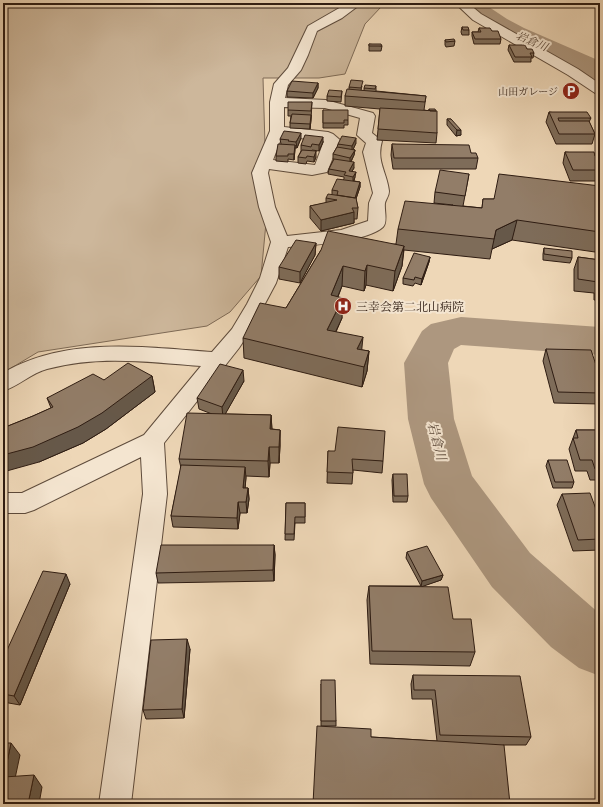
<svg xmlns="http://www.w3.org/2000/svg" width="603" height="807" font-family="'Gentium Book Plus','Noto Serif JP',serif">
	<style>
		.green { fill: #cdb79b; stroke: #7e6a56 }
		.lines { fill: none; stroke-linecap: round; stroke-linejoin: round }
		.river { fill: #ad977f; fill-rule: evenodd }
		.minor-casing { stroke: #5e4b3b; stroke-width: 2 }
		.minor { fill: #f4e5d0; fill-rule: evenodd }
		.wall { fill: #7e6c59; stroke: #2e1c12 }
		.shaded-wall { fill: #665849; stroke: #2e1c12 }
		.building { fill: #927d68; stroke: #2e1c12 }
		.labels { text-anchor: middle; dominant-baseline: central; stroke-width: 4; stroke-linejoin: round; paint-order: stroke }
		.far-poi-label { font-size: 10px; fill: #2e1c12; stroke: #f4e5d0; text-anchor: end }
		.far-water-label { font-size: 11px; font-style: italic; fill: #5a4738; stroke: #f4e5d0 }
		.poi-label { font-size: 12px; fill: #2e1c12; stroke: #f4e5d0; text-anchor: start }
		.water-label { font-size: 13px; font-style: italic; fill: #5a4738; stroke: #f4e5d0 }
	</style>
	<rect width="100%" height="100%" fill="#eed7b7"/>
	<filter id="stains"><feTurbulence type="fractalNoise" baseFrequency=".005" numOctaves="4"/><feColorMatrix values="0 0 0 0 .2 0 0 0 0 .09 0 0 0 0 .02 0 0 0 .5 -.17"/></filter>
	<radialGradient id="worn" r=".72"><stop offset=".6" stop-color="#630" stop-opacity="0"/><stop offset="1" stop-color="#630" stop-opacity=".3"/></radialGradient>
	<path class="green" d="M 3,3 L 379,3 L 381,7 L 365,24 L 345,74 L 319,78 L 263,78 L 267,212 L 261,276 L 230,312 L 207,326 L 38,352 L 3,373 Z"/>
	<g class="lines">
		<path class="river" d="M 456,3 L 483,3 L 507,19 L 524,28 L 600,61 L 600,80 L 590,78 C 555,60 478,34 456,3 Z
			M 461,317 L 600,327 L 600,355 L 461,345 L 454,349 L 448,363 L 454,419 L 472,476 L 530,553 L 600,614 L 600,676 L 579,668 L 551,647 L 492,587 L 431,498 L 424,484 L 408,419 L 404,363 L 422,331 L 431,324 Z"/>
		<defs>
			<path id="minor" d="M 348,3 L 362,3 L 342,18 L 317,31 L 308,55 L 301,70 L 288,85 L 285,98 L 326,100 L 373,113 L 375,116 L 372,133 L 382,141 C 376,162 387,172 389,191 C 389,196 386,199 385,203 C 384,210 388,222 383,227 C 369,241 308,246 288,247 L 276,283 L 252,328 L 239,348 L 164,443 L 167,494 L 131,804 L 99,804 L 143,494 L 141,457 L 34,510 L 25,513 L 3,513 L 3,493 L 22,493 L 144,435 L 201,366 C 150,362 97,355 47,369 C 31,373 19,386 3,391 L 3,373 C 66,336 142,347 212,352 L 232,329 L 247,304 L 260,278 L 271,242 L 259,207 L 252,173 L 270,131 L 270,102 L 274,84 L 288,68 L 308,26 ZM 284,107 L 325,108 L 360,118 L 357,135 L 366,143 L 363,152 L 373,193 L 369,203 L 368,221 L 341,230 L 287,236 L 275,207 L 268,173 L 269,169 L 312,175 L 327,172 L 340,140 L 333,134 L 328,132 L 284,127 ZM 282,136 L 324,141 L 315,165 L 273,160 Z
				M 455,3 L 468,3 L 481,14 L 578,69 L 600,84 L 600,94 L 595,93 L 568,75 L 473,20 Z"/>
		</defs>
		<use href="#minor" class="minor-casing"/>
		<use href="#minor" class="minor"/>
	</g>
	<path class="wall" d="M 462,27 L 469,30 L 469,35 L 462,35 L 461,32 Z
		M 479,28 L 492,31 L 501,39 L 500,44 L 474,44 L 472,36 L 472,32 L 478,32 Z
		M 445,40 L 455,41 L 454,46 L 446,47 L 445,45 Z
		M 369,44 L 382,46 L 381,51 L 369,51 Z
		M 509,45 L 527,49 L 534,53 L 533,58 L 531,58 L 531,62 L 514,62 L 508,50 Z
		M 318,83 L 318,88 L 313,98 L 287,97 L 287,91 Z
		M 362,86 L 361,90 L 364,91 L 364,88 L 376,86 L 376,91 L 426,96 L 424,110 L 429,111 L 429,109 L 437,133 L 436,143 L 377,140 L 380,109 L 345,106 L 345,96 L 349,89 L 349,87 Z
		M 342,91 L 341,102 L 327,101 L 327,96 Z
		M 312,102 L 311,120 L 310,129 L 290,128 L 290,123 L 291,116 L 288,116 L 288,110 Z
		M 323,110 L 348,120 L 348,125 L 344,125 L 344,128 L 323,128 Z
		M 549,112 L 591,118 L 589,122 L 595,134 L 592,144 L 556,144 L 546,122 Z
		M 447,119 L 451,119 L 461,135 L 456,136 L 447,125 Z
		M 301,138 L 297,148 L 295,148 L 294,160 L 288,159 L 288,162 L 276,161 L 276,156 L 281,144 L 280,139 Z
		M 323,142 L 319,151 L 312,150 L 311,151 L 316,157 L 314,162 L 307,161 L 306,164 L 298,163 L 298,157 L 301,151 L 301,145 Z
		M 356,143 L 353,149 L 355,150 L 354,155 L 351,162 L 354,168 L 352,171 L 355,177 L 354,181 L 360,182 L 360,187 L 356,199 L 358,208 L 357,219 L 354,219 L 354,223 L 321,231 L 310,218 L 310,206 L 326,203 L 326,198 L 332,195 L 332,190 L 344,179 L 344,177 L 328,174 L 329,169 L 334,159 L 333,159 L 333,154 L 337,147 L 338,144 Z
		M 392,144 L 471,153 L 478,158 L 476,169 L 393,169 L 391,155 Z
		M 565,152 L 600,156 L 600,178 L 599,181 L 570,181 L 563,163 Z
		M 469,174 L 463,206 L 482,208 L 483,199 L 494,199 L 600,186 L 600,238 L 595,252 L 512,240 L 492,249 L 490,259 L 404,250 L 402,266 L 393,291 L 366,285 L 364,291 L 342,286 L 338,297 L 342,318 L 336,332 L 362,350 L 369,351 L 367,371 L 362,387 L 244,358 L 243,338 L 286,308 L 321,250 L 396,244 L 398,229 L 453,205 L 434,203 L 435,192 Z
		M 316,243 L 315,255 L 300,283 L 279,279 L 279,267 Z
		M 544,248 L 572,258 L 570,263 L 543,260 L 543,254 Z
		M 430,257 L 429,262 L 421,285 L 415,283 L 413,286 L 403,284 L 403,278 Z
		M 578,257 L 600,260 L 600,300 L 594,300 L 594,293 L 574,291 L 574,269 Z
		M 546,349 L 600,377 L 600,404 L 554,403 L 543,361 Z
		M 152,376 L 155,392 L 106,429 L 83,443 L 39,462 L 8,426 L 33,416 L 51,408 L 47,398 L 104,380 Z
		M 244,381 L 225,414 L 271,415 L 272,429 L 280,430 L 280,446 L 279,463 L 270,463 L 269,477 L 246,476 L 245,488 L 248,488 L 249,499 L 247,513 L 240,513 L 238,529 L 173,527 L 171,516 L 181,468 L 179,459 L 212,414 L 199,409 L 197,398 Z
		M 599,411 L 600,411 L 600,428 L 596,416 Z
		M 576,430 L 600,430 L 600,480 L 590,480 L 587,471 L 575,471 L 569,449 Z
		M 328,451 L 383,461 L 382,473 L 353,470 L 352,484 L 327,483 Z
		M 548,460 L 574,482 L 572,488 L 553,488 L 546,466 Z
		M 393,474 L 408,496 L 407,502 L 393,502 L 392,480 Z
		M 562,494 L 600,520 L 600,550 L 573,551 L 557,505 Z
		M 286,503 L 305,503 L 305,523 L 295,523 L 294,540 L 285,540 Z
		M 274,545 L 275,555 L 274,581 L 158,583 L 156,573 Z
		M 407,552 L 443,575 L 441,580 L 422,586 L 453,619 L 475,652 L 470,666 L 370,664 L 367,600 L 369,586 L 421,586 L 406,558 Z
		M 70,584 L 20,705 L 3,702 L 3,659 Z
		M 190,649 L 184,718 L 146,719 L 143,710 Z
		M 413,675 L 531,737 L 526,745 L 504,745 L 313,804 L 371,737 L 437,741 L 432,699 L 412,699 L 411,684 Z
		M 321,684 L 336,721 L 336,726 L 321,726 Z
		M 600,776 L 600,801 L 596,781 Z"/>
	<path class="shaded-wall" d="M 318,83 L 318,88 L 313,98 L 313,93 Z
		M 311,115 L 311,120 L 310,129 L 310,124 Z
		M 457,130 L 461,130 L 461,135 L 456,136 Z
		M 301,133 L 301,138 L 297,148 L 296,142 Z
		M 323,137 L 323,142 L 319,151 L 319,145 Z
		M 356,138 L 356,143 L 352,152 L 352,146 Z
		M 295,145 L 295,150 L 294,160 L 294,154 Z
		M 355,150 L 354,155 L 350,163 L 350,158 Z
		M 316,151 L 316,157 L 314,162 L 314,157 Z
		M 354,162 L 354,168 L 349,176 L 349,171 Z
		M 356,172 L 355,177 L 353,182 L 353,177 Z
		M 360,182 L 360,187 L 354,204 L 355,198 Z
		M 354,212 L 354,223 L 321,231 L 321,220 Z
		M 517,220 L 512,240 L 492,249 L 496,230 Z
		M 316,243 L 315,255 L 300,283 L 300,272 Z
		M 404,246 L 402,266 L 393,291 L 395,271 Z
		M 430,257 L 429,262 L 421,285 L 422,279 Z
		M 367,265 L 366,285 L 364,291 L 365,271 Z
		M 343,266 L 342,286 L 330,315 L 331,295 Z
		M 343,298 L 342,318 L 327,350 L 327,330 Z
		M 363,337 L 361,357 L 357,349 Z
		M 369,351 L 367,371 L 362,387 L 364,367 Z
		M 243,370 L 244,381 L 223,418 L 222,407 Z
		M 152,376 L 155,392 L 106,429 L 83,443 L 39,462 L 3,472 L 3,455 Z
		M 271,415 L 272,431 L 270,429 Z
		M 280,430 L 280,446 L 279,463 L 279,447 Z
		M 269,447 L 270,463 L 269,477 L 268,461 Z
		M 245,467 L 246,478 L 244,499 L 243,488 Z
		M 248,488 L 249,499 L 247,513 L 246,502 Z
		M 238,502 L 240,513 L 238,529 L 237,518 Z
		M 274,545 L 275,555 L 274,581 L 273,570 Z
		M 66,574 L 70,584 L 20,705 L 14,696 Z
		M 443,575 L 441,580 L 421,587 L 422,581 Z
		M 187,639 L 190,649 L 184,718 L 182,709 Z
		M 11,743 L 20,755 L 13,788 L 4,777 Z
		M 34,775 L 42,787 L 39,804 L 28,804 Z"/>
	<path class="building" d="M 462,27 L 468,27 L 469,30 L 463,30 Z
		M 479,28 L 490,28 L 492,31 L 498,31 L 501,39 L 475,39 L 472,32 L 481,32 Z
		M 454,39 L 455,41 L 446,42 L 445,40 Z
		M 369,44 L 381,44 L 382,46 L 369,46 Z
		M 509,45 L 525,45 L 527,49 L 532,49 L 534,53 L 530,53 L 532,57 L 515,57 Z
		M 351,80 L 363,81 L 361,88 L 349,87 Z
		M 292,81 L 318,83 L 313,93 L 287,91 Z
		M 365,85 L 376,86 L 375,89 L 364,88 Z
		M 347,89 L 426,96 L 425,102 L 345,96 Z
		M 329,90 L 342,91 L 341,97 L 327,96 Z
		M 288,102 L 312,102 L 311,111 L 288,110 Z
		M 380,108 L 437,111 L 437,133 L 378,129 Z
		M 429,109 L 435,109 L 436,111 L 430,111 Z
		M 323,110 L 348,110 L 348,120 L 344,120 L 344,123 L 323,123 Z
		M 549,112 L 587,112 L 591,118 L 558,118 L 559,121 L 589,121 L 595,134 L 559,134 Z
		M 292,114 L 311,115 L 310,124 L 290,123 Z
		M 447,119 L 451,119 L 461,130 L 457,130 Z
		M 284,131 L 301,133 L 296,142 L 288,141 L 289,140 L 280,139 Z
		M 305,135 L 323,137 L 319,145 L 312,144 L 311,147 L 301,145 Z
		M 342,136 L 356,138 L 352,146 L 338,144 Z
		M 278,144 L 295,145 L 294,154 L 288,154 L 288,156 L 276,156 Z
		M 392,144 L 469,145 L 471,153 L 476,153 L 478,158 L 394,158 Z
		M 337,147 L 355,150 L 350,158 L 333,154 Z
		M 302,150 L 316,151 L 314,157 L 307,156 L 306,158 L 298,157 Z
		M 565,152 L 594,152 L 595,156 L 600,156 L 600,160 L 598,160 L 600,165 L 600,170 L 573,170 Z
		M 334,159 L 354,162 L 349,171 L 356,172 L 353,177 L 344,175 L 346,172 L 329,169 Z
		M 440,170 L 469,174 L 465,196 L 435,192 Z
		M 499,174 L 600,186 L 600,232 L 517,220 L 496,230 L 494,239 L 398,229 L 405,201 L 482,208 L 483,199 L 494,199 Z
		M 337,179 L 360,182 L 355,198 L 337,195 L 338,191 L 332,190 Z
		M 328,194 L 356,198 L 358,208 L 352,208 L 354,212 L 321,220 L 310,206 L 337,200 L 326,198 Z
		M 328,231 L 404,246 L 395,271 L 367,265 L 365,271 L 343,266 L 331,295 L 343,298 L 327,330 L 363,337 L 357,349 L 369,351 L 364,367 L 243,338 L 260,303 L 286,308 L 321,250 Z
		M 296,240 L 316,243 L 300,272 L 279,267 Z
		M 544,248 L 572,251 L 572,258 L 544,254 Z
		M 414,253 L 430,257 L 422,279 L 415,277 L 414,280 L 403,278 Z
		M 578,257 L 600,260 L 600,289 L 598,288 L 598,282 L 578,279 Z
		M 546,349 L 591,350 L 600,377 L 600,393 L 558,392 Z
		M 128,363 L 152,376 L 102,413 L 78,427 L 33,447 L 3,455 L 3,427 L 8,426 L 33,416 L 53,407 L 47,398 L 93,374 L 104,380 Z
		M 220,364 L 243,370 L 222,407 L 197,398 Z
		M 187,413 L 271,415 L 270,429 L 280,430 L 279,447 L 269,447 L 268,461 L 179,459 Z
		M 338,427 L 385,431 L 383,461 L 352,459 L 353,473 L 327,472 L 328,451 L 335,451 Z
		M 576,430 L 600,430 L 600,469 L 595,469 L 592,460 L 580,460 L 573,438 L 578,438 Z
		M 548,460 L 567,460 L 574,482 L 555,482 Z
		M 181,465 L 245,467 L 243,488 L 248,488 L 246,502 L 238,502 L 237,518 L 171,516 Z
		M 393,474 L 407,474 L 408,496 L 394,496 Z
		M 590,493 L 600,520 L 600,539 L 578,540 L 562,494 Z
		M 286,503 L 305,503 L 305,517 L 295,517 L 294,534 L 285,534 Z
		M 161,545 L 274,545 L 273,570 L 156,573 Z
		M 427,546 L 443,575 L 422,581 L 407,552 Z
		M 43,571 L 66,574 L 14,696 L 3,694 L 3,659 Z
		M 369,586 L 448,587 L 453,619 L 471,619 L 475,652 L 372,651 Z
		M 187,639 L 182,709 L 143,710 L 151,640 Z
		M 413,675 L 520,676 L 531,737 L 440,735 L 435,690 L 414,690 Z
		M 321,680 L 335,680 L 336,721 L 321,721 Z
		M 317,726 L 371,729 L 371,737 L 504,745 L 510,804 L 313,804 Z
		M 3,743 L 11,743 L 4,777 L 34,775 L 28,804 L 3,804 Z"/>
	<defs>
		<symbol id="parking-disc" viewBox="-11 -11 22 22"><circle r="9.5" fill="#8f2418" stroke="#f4e5d0"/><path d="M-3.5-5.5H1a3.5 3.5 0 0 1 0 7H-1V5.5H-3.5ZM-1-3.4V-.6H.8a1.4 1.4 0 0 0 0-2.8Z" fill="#fff"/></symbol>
		<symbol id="hospital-disc" viewBox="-11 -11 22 22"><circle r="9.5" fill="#8f2418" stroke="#f4e5d0"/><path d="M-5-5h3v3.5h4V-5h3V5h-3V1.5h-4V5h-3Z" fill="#fff"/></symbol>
	</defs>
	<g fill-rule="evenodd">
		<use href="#parking-disc" x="561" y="81" width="20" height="20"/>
		<use href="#hospital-disc" x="333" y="296" width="20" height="20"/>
	</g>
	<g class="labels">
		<g class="far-poi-label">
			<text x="558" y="91">山田ガレージ</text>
		</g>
		<g class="far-water-label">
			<text transform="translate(532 41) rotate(23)">岩倉川</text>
		</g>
		<g class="poi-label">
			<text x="356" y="306">三幸会第二北山病院</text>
		</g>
		<g class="water-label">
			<text transform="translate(437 441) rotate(75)">岩倉川</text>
		</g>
	</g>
	<rect width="603" height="807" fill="none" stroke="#eed7b7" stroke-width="16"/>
	<rect x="4" y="4" width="595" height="799" fill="none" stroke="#2e1c12" stroke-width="2"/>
	<rect x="8" y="8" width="587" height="791" fill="none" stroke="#2e1c12"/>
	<rect width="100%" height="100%" filter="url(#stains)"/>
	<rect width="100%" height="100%" fill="url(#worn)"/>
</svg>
